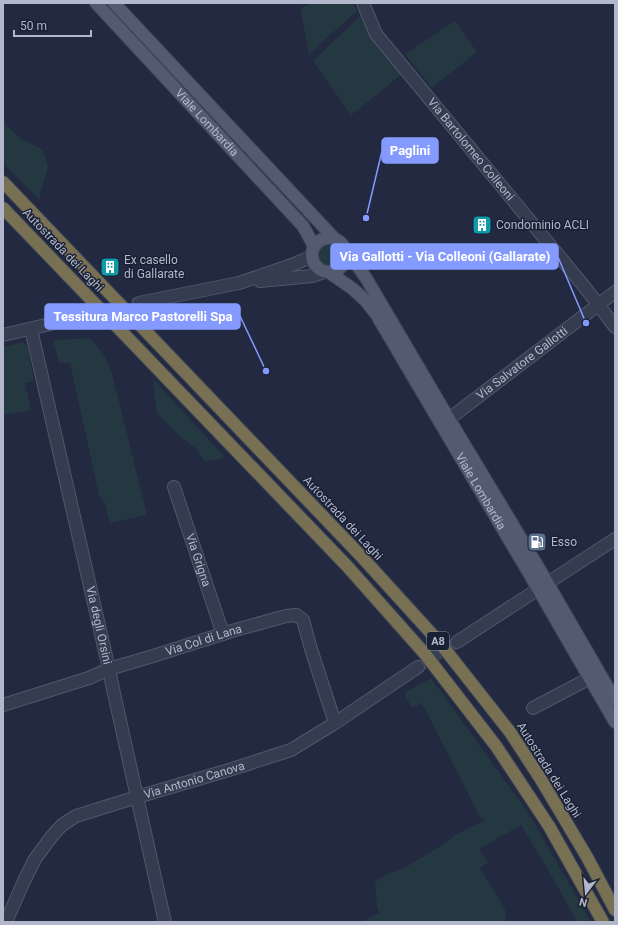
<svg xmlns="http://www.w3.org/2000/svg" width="618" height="925" font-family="Roboto,sans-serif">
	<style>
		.green { fill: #243842 }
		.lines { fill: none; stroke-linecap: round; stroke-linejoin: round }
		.minor-tunnel { stroke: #383e56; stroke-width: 12; stroke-dasharray: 12 6; stroke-linecap: butt }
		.minor-casing { stroke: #51576b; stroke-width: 14 }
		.major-casing { stroke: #3f4559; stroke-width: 14 }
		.highway-casing { stroke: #3e4458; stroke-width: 14 }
		.minor { stroke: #363c50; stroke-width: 12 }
		.major { stroke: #545a71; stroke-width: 12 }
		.highway { stroke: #777052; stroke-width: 12 }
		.labels { text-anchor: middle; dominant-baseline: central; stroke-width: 3; stroke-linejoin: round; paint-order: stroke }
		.shield { fill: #1b2135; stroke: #858a9e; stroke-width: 1 }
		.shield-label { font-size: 11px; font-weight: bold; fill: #b2b7cb }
		.street-label { font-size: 12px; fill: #b2b7cb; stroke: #1b2135 }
		.poi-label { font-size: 12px; fill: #b2b7cb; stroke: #1b2135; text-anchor: start }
		.leader { fill: none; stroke: #849aff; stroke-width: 1.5 }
		.callout-dot { fill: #849aff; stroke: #1b2135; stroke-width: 1.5 }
		.callout { fill: #849aff; stroke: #849aff; stroke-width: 1.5 }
		.callout-label { font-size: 13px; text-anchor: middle; font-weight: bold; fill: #fff }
	</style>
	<rect width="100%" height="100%" fill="#222941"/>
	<path class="green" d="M 312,3 L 353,3 L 357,11 L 309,54 L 301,12 L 303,7 Z
		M 360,16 L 376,42 L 402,74 L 351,115 L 313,61 Z
		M 455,21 L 477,52 L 432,88 L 405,54 Z
		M 3,122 L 21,139 L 43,150 L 48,167 L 39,199 L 3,163 Z
		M318 254a11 11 0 1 1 22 0a11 11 0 1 1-22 0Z
		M 90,338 L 104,355 L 112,374 L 147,515 L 110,523 L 105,503 L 99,495 L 70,363 L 59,363 L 53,340 Z
		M 23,342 L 27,345 L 34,381 L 25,383 L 31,410 L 3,415 L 3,347 Z
		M 154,380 L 225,457 L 216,460 L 204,461 L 197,449 L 179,436 L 157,413 L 155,400 Z
		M 431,678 L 529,814 L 591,922 L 577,922 L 550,873 L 521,825 L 479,849 L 488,863 L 480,868 L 505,909 L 506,922 L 360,922 L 380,913 L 377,908 L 375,882 L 385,875 L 406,867 L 444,844 L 456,834 L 486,820 L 480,817 L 422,703 L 412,708 L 405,695 L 406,692 Z"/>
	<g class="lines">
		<path class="minor-tunnel" d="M 80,317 L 139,303
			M 418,667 L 457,642"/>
		<defs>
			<g id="minor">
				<path id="s1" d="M 363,3 L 376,34 L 587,290 L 615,327"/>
				<path d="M 260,281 L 312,276 L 324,272"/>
				<path d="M 139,303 L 239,283 L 292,265 L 311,257"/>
				<path id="s2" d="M 31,329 L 109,669 L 113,689 L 137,797 L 165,922"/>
				<path d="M 3,335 L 80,317"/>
				<path id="s3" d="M 449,419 L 615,292"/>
				<path id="s4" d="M 174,487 L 223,634"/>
				<path d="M 457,642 L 615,539"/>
				<path id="s5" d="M 3,705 L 89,678 L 109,669 L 153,656 L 232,631 L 286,616 L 296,615 L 303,620 L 311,649 L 335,723"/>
				<path d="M 533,708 L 590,678"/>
				<path id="s6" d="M 6,922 L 24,881 L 35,859 L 52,836 L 62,825 L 76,816 L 137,797 L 229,770 L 291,750 L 335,723 L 418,667"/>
			</g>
			<g id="major">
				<path id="s7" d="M 96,3 L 303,226 L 314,246"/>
				<path d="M 114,3 L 334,238"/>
				<circle cx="329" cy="255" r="17"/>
				<path d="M 347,255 L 354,261 L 366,278 L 449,419 L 540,570 L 615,700"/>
				<path id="s8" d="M 330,273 L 353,289 L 365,300 L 376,314 L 530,575 L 615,722"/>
			</g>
			<path id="highway" d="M 3,182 L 360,555 L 440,643 L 510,732 L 540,778 L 587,857 L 615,910
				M 3,208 L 347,566 L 425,654 L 496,746 L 549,826 L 603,922"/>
		</defs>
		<use href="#minor" class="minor-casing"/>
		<use href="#major" class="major-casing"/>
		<use href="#highway" class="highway-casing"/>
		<use href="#minor" class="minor"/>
		<use href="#major" class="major"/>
		<use href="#highway" class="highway"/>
	</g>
	<defs>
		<symbol id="building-square" viewBox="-11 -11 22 22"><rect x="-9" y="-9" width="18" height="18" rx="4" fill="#0f9aa8" stroke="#1b2135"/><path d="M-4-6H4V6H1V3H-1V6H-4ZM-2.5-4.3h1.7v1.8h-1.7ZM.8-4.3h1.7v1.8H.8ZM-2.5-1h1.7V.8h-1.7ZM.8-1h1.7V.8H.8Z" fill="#fff"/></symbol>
		<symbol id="fuel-square" viewBox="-11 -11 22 22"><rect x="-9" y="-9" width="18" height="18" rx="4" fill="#5c6f8a" stroke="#1b2135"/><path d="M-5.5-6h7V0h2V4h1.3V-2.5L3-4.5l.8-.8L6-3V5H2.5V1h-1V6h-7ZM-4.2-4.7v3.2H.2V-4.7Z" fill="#fff"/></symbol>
	</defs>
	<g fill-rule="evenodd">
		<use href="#building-square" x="471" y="214" width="22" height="22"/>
		<use href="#building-square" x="99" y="256" width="22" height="22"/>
		<use href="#fuel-square" x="526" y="531" width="22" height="22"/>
	</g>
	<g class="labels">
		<rect class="shield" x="427" y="632" width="22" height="18" rx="3"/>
		<g class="shield-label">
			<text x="438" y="641">A8</text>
		</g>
		<g class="street-label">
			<text stroke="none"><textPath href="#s7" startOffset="163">Viale Lombardia</textPath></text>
			<text stroke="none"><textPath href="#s1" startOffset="183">Via Bartolomeo Colleoni</textPath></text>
			<text transform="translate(63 250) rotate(46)">Autostrada dei Laghi</text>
			<text stroke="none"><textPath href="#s3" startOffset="92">Via Salvatore Gallotti</textPath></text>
			<text stroke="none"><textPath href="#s8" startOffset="268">Viale Lombardia</textPath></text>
			<text transform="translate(343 518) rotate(47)">Autostrada dei Laghi</text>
			<text stroke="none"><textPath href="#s4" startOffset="77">Via Grigna</textPath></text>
			<text stroke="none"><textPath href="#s2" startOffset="304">Via degli Orsini</textPath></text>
			<text stroke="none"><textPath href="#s5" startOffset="211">Via Col di Lana</textPath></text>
			<text transform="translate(549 770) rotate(58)">Autostrada dei Laghi</text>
			<text stroke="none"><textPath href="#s6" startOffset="253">Via Antonio Canova</textPath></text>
		</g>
		<g class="poi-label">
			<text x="496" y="225">Condominio ACLI</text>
			<text x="124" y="260">Ex casello<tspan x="124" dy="14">di Gallarate</tspan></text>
			<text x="551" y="542">Esso</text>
		</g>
	</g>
	<path class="leader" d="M366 218L382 151M586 323L558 257M266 371L240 316"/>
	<g class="callout-dot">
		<circle cx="366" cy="218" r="4"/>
		<circle cx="586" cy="323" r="4"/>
		<circle cx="266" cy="371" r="4"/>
	</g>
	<g class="callout">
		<rect x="382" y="138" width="56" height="25" rx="4"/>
		<rect x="331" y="244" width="227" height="25" rx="4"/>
		<rect x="45" y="304" width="195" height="25" rx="4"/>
	</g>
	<g class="callout-label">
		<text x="410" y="155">Paglini</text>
		<text x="445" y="261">Via Gallotti - Via Colleoni (Gallarate)</text>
		<text x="143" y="321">Tessitura Marco Pastorelli Spa</text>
	</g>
	<rect width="618" height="925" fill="none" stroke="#b2b7cb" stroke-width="8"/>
	<g transform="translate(586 893) rotate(196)" stroke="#1b2135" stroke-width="3" paint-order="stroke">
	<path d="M0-3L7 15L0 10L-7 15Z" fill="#b2b7cb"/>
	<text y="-6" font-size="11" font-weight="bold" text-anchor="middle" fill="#b2b7cb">N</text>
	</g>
	<path d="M14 30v6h77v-6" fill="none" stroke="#b2b7cb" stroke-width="2"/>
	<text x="20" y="30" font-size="12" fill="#b2b7cb" stroke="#1b2135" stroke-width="3" paint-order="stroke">50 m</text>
</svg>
